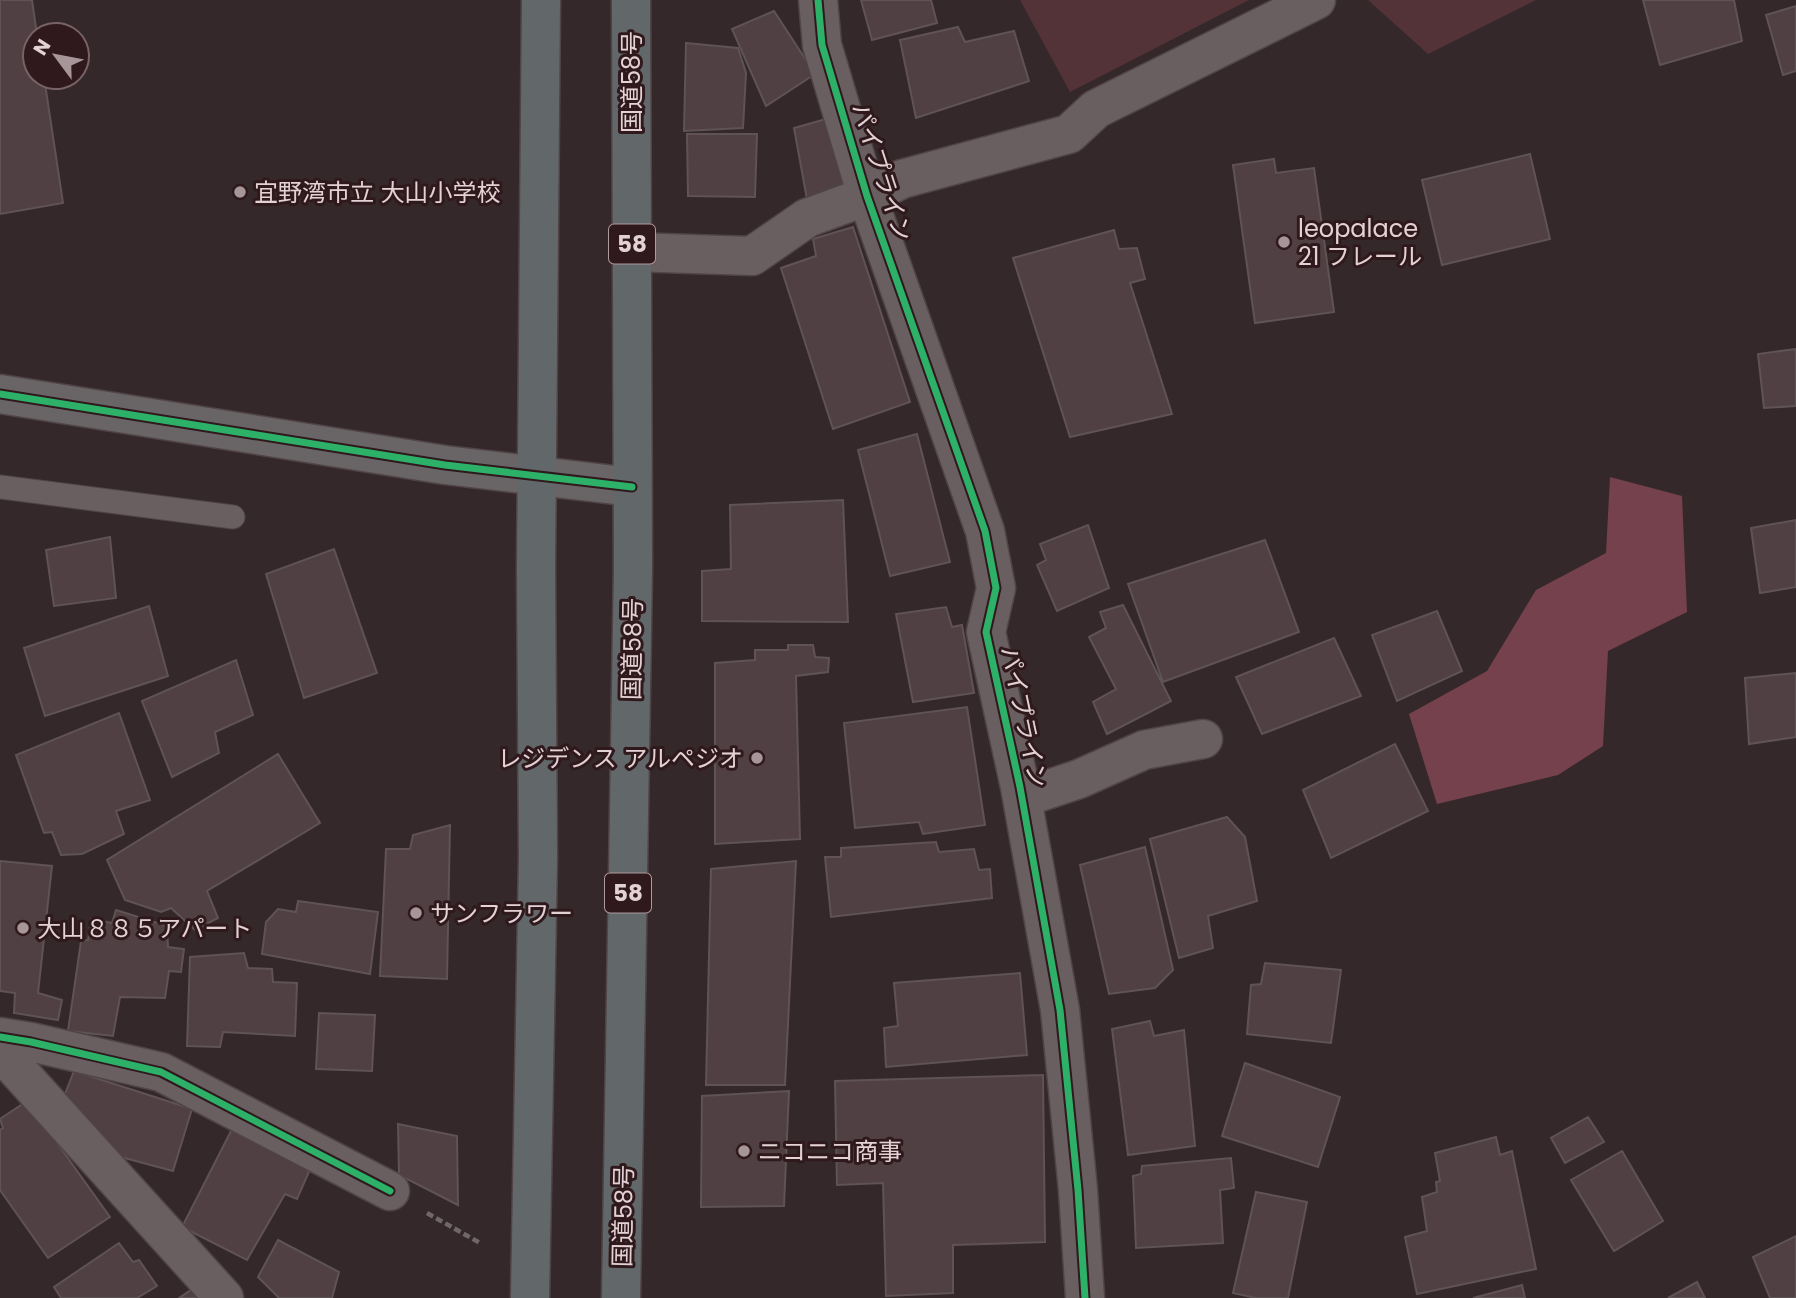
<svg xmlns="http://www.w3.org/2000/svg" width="1796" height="1298" font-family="Poppins,'Noto Sans JP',sans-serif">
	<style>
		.green { fill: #533238 }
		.forest { fill: #75414c }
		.building { fill: #504043; stroke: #5f5355; stroke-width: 2 }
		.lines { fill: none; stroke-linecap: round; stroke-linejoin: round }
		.lane-casing { stroke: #504446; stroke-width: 25 }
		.street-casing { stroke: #504446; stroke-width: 41 }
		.secondary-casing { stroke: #504446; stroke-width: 41 }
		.highway-casing { stroke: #504446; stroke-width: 41 }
		.path { stroke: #706768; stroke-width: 4.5; stroke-dasharray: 7 3.5; stroke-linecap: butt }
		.lane { stroke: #695f60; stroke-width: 23 }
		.street { stroke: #695f60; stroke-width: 38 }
		.secondary { stroke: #696566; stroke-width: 38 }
		.highway { stroke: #62686a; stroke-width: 38 }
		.cycleway-casing { stroke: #2f191d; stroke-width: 11 }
		.cycleway { stroke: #2db169; stroke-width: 7 }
		.poi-dot { fill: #a69699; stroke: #2f191d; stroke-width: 2.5 }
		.labels { text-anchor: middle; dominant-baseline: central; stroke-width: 6; stroke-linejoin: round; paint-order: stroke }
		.shield { fill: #2f191d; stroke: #ad9a9e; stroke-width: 2 }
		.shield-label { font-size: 23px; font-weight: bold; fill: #e3d2d5 }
		.street-label { font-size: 24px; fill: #e3d2d5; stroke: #2f191d }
		.poi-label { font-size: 24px; fill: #e3d2d5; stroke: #2f191d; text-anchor: start }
	</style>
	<rect width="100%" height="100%" fill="#35282a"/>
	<path class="green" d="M 1020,0 L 1249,0 L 1070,92 Z
		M 1368,0 L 1536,0 L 1428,54 Z"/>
	<path class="forest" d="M 1610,477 L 1682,496 L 1687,612 L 1608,651 L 1603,746 L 1558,775 L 1437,804 L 1409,714 L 1487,671 L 1536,590 L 1606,553 Z"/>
	<path class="building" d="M 0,0 L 32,0 L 37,35 L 35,35 L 35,77 L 44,77 L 63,203 L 0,214 Z
		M 861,0 L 931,0 L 937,23 L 872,40 Z
		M 1643,0 L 1734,0 L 1742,41 L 1660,65 Z
		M 1796,6 L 1796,71 L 1783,75 L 1766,15 Z
		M 774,11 L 815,74 L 766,106 L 732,29 Z
		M 958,27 L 965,42 L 1014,31 L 1029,81 L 916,118 L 900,40 Z
		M 686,43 L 738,48 L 746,73 L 743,128 L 684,131 Z
		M 826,119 L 851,191 L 808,205 L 794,128 Z
		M 687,134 L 757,134 L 755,197 L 688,196 Z
		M 1530,154 L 1550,239 L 1442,265 L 1422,180 Z
		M 1274,159 L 1276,173 L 1314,168 L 1334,312 L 1255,323 L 1233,165 Z
		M 853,227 L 910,402 L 833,429 L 781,268 L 816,256 L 813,239 Z
		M 1114,230 L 1119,249 L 1137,248 L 1145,279 L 1130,283 L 1172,414 L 1070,437 L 1013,258 Z
		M 1796,349 L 1796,406 L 1764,408 L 1758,354 Z
		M 917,434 L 950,562 L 890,576 L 858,450 Z
		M 843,500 L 848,622 L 702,621 L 702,571 L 731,569 L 730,505 Z
		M 1796,520 L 1796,587 L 1760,593 L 1751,528 Z
		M 1088,525 L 1109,588 L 1057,611 L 1037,565 L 1046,560 L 1040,544 Z
		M 110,537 L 116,598 L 54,606 L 46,550 Z
		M 1265,540 L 1299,632 L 1163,682 L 1128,584 Z
		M 334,549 L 377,673 L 304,698 L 266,574 Z
		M 1123,605 L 1171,701 L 1107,734 L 1093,702 L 1116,689 L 1089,637 L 1106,628 L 1100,612 Z
		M 149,606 L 168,676 L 45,716 L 24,648 Z
		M 946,607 L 952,627 L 962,625 L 974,693 L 913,702 L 896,614 Z
		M 1437,611 L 1462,671 L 1397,701 L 1372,635 Z
		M 1334,638 L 1361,696 L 1262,734 L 1236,677 Z
		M 788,645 L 813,645 L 815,657 L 829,658 L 828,672 L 796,676 L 800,839 L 715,844 L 715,663 L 755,660 L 755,650 L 788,650 Z
		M 236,660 L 253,715 L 215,732 L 219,753 L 172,777 L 142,701 Z
		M 1796,673 L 1796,737 L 1749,744 L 1745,678 Z
		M 967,707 L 985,825 L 923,834 L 919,822 L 855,828 L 844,723 Z
		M 119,713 L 150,800 L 116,811 L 124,834 L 82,854 L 61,855 L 52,832 L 44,833 L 16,755 Z
		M 1395,744 L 1428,811 L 1331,858 L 1303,790 Z
		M 278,754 L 320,823 L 207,891 L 218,918 L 195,930 L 171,908 L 161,912 L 125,900 L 107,860 Z
		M 1227,817 L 1245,837 L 1257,901 L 1208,916 L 1213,948 L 1179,958 L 1150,839 Z
		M 450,825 L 447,979 L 380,976 L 386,849 L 410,849 L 413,835 Z
		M 936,842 L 939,852 L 974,849 L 979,870 L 990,869 L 992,898 L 831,917 L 825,857 L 841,857 L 841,848 Z
		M 1145,847 L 1173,970 L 1155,988 L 1109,994 L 1080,865 Z
		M 0,861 L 52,866 L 38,993 L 62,1000 L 58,1020 L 14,1013 L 15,993 L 0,991 Z
		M 796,861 L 785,1085 L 706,1085 L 711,869 Z
		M 298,901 L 378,912 L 370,974 L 262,954 L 266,922 L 278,909 L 296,912 Z
		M 116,910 L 167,926 L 168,947 L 184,949 L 181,972 L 169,971 L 165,998 L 120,997 L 113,1036 L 68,1031 L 81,941 L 88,940 L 91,919 L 112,923 Z
		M 244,953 L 248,968 L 272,969 L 273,982 L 297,983 L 295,1036 L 223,1032 L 220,1047 L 187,1046 L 190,957 Z
		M 1265,963 L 1341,970 L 1331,1043 L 1247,1034 L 1251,985 L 1261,984 Z
		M 1020,973 L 1027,1055 L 886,1067 L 884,1028 L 898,1026 L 894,983 Z
		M 319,1013 L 375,1015 L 372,1071 L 316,1069 Z
		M 1150,1021 L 1154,1036 L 1184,1030 L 1195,1146 L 1128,1155 L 1112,1029 Z
		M 1245,1063 L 1340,1097 L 1318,1167 L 1222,1136 Z
		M 74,1071 L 192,1109 L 173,1171 L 110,1154 L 63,1099 Z
		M 1043,1075 L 1045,1242 L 953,1245 L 953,1293 L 886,1296 L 883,1183 L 837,1185 L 835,1081 Z
		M 789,1091 L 784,1206 L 701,1207 L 702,1096 Z
		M 27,1101 L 110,1217 L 48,1258 L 0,1190 L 0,1130 L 3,1128 L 0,1119 Z
		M 1588,1117 L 1604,1142 L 1565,1163 L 1551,1138 Z
		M 398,1124 L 457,1136 L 458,1205 L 399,1175 Z
		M 232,1129 L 312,1165 L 297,1199 L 285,1194 L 247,1260 L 182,1227 Z
		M 1496,1137 L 1500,1155 L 1512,1151 L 1536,1269 L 1417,1294 L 1405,1237 L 1427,1231 L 1422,1197 L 1437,1192 L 1436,1182 L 1440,1181 L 1435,1153 Z
		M 1622,1151 L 1663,1221 L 1614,1251 L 1571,1180 Z
		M 1231,1158 L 1234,1188 L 1220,1190 L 1223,1243 L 1136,1248 L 1133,1176 L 1141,1174 L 1142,1166 Z
		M 1256,1192 L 1307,1202 L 1288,1298 L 1256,1298 L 1233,1293 Z
		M 1796,1236 L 1796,1298 L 1770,1298 L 1753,1257 Z
		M 278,1240 L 339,1272 L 332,1298 L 279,1298 L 258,1277 Z
		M 119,1243 L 133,1262 L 139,1260 L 157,1286 L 137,1298 L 61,1298 L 54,1287 Z
		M 1697,1282 L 1705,1298 L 1668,1298 Z
		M 198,1285 L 208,1298 L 179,1298 Z
		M 1522,1285 L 1525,1298 L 1473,1298 Z"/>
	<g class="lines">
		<defs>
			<path id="lane" d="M 0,487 L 233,517"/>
			<path id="street" d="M 818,0 L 822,45 L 867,196 L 985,531 L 996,588 L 986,632 L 1020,787 L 1060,1010 L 1078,1190 L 1085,1298
				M 632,252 L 752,256 L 807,218 L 867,196 L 902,179 L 1069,134 L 1096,109 L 1316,0
				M 1022,798 L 1079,779 L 1144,750 L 1203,739
				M 0,1037 L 31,1042 L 161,1072 L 390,1191
				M 0,1051 L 224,1298"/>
			<path id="secondary" d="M 0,394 L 445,465 L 632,487"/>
			<path id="highway" d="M 530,1298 L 538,857 L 536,569 L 541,0
				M 621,1298 L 633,568 L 631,0"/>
		</defs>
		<use href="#lane" class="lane-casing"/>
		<use href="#street" class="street-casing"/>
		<use href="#secondary" class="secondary-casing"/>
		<use href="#highway" class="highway-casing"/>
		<path class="path" d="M 427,1213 L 480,1243"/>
		<use href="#lane" class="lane"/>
		<use href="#street" class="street"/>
		<use href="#secondary" class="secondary"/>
		<use href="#highway" class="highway"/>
		<defs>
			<path id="cycleway" d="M 818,0 L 822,45 L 867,196 L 985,531 L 996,588 L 986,632 L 1020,787 L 1060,1010 L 1078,1190 L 1085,1298
				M 0,394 L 445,465 L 632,487
				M 0,1037 L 31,1042 L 161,1072 L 390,1191"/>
		</defs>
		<use href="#cycleway" class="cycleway-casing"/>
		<use href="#cycleway" class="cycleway"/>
	</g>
	<g class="poi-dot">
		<circle cx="240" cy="192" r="7"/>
		<circle cx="1284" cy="242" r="7"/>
		<circle cx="757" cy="758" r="7"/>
		<circle cx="416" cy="913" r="7"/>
		<circle cx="23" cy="928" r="7"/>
		<circle cx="744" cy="1151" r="7"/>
	</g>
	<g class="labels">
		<g class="shield">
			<rect x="609" y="224.5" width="46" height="39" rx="5"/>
			<rect x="605" y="873.5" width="46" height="39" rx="5"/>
		</g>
		<g class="shield-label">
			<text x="632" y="244">58</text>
			<text x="628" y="893">58</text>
		</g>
		<g class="street-label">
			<text transform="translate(631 82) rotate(-90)">国道58号</text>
			<text transform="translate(882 172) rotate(72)">パイプライン</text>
			<text transform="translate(632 649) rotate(-89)">国道58号</text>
			<text transform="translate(1024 717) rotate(78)">パイプライン</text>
			<text transform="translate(623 1216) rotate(-89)">国道58号</text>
		</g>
		<g class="poi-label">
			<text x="254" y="192">宜野湾市立 大山小学校</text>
			<text x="1298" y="228">leopalace<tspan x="1298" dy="28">21 フレール</tspan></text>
			<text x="743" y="758" text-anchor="end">レジデンス アルペジオ</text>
			<text x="430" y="913">サンフラワー</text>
			<text x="37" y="928">大山８８５アパート</text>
			<text x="758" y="1151">ニコニコ商事</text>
		</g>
	</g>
	<g transform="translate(56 56) rotate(302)"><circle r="33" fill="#2f191d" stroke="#776367" stroke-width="2"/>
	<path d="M0-5L12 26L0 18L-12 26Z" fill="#a69699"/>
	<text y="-10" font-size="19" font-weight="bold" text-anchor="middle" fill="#e3d2d5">N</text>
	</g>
</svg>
